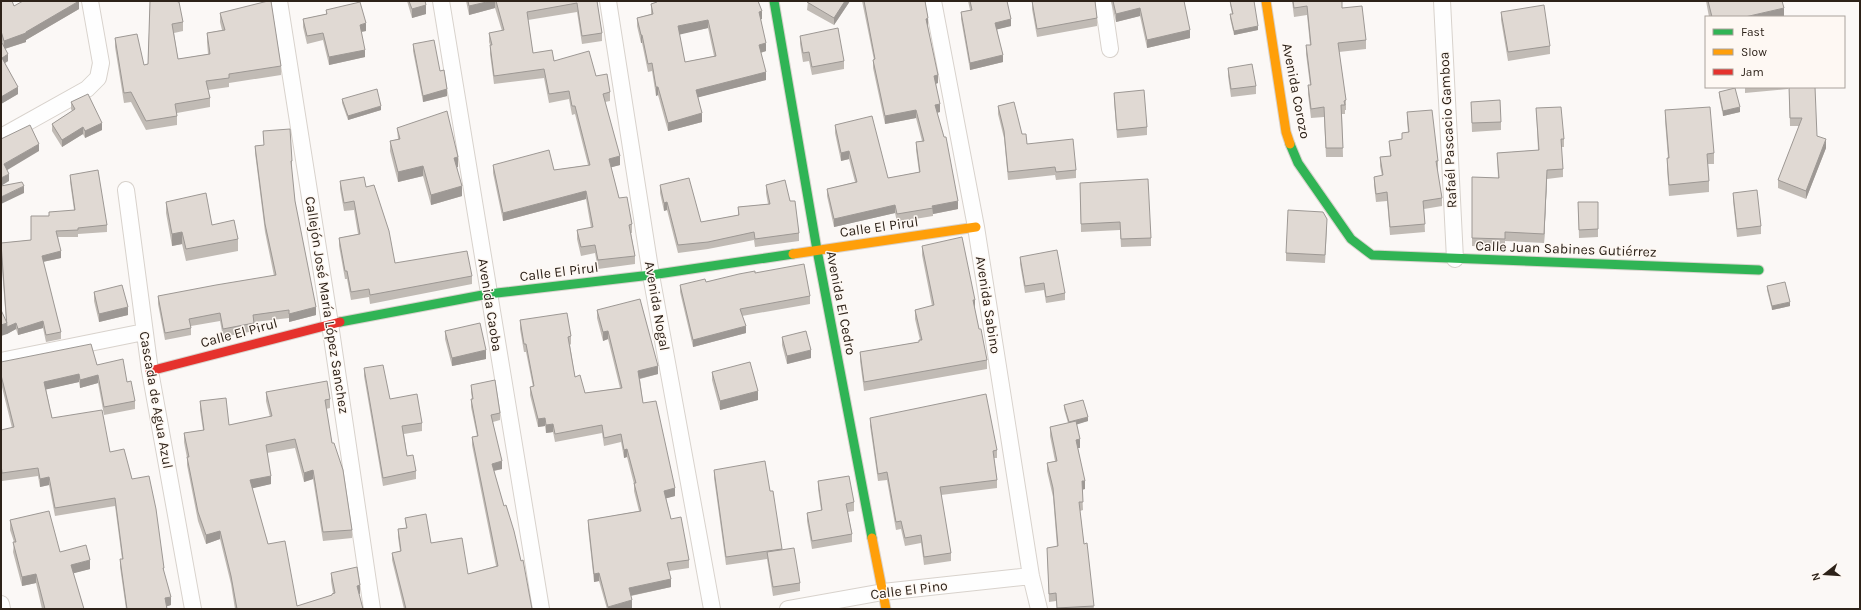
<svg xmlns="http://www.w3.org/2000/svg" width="1861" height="610" font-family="Karla,sans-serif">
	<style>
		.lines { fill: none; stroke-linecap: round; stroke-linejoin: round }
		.street-casing { stroke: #d8d2cc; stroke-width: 18 }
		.fast-casing { stroke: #d8d2cc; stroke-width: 11 }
		.slow-casing { stroke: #d8d2cc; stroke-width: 11 }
		.jam-casing { stroke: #d8d2cc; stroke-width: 11 }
		.street { stroke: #fefefe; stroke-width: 16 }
		.fast { stroke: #30b455; stroke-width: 9 }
		.slow { stroke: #ff9f0a; stroke-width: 9 }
		.jam { stroke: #e5322d; stroke-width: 9 }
		.wall { fill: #c1bbb5; fill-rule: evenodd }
		.shaded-wall { fill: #9d9894 }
		.building { fill: #e0d9d3; stroke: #9d9894; fill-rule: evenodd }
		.labels { text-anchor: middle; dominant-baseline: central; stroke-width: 3; stroke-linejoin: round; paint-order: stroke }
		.street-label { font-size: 14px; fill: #2d2219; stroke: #fef8f3 }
	</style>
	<rect width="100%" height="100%" fill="#fbf8f6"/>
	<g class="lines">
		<defs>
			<path id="street" d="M 279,1 L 330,324 L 372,609
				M 441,1 L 541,609
				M 608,1 L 651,275 L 712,609
				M 933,1 L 976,227 L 1031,576 L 1039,609
				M 1103,1 L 1110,49
				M 1442,1 L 1455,259
				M 1,137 L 87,89 L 98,78 L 101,63 L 90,1
				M 126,190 L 150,371 L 193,609
				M 1,361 L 144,332
				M 1,604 L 2,609
				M 788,609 L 883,592 L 1031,576"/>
			<path id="fast" d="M 774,1 L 817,250 L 872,538
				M 1290,144 L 1298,163 L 1351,239 L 1372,255 L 1759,270
				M 340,322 L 488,294 L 651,275 L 793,254"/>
			<path id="slow" d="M 1266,1 L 1286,132 L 1290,144
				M 793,254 L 976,227
				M 872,538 L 886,609"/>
			<path id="jam" d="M 150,371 L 340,322"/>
		</defs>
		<use href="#street" class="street-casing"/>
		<use href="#fast" class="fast-casing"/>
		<use href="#slow" class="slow-casing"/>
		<use href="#jam" class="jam-casing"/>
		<use href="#street" class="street"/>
		<use href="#fast" class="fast"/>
		<use href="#slow" class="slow"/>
		<use href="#jam" class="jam"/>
	</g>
	<path class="wall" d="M 1,1 L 14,6 L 79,9 L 26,40 L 26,42 L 5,49 L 8,61 L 5,63 L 18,94 L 1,104 L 3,44 L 1,39 Z
		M 150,1 L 183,22 L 183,31 L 174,33 L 178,59 L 208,54 L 207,42 L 207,33 L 222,30 L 220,22 L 220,13 L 281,66 L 281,75 L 229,83 L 229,87 L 208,90 L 210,98 L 210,107 L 177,113 L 177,125 L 146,130 L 131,102 L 124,103 L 115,47 L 115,38 L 144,65 L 148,64 Z
		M 407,1 L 425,1 L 426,14 L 412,18 Z
		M 466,1 L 597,1 L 602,33 L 602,41 L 582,44 L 577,12 L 528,20 L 533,53 L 596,76 L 610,92 L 610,101 L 605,102 L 620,165 L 611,167 L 619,198 L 632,224 L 632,233 L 631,233 L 635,256 L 635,264 L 598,269 L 595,253 L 581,256 L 577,239 L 577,230 L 591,228 L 586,199 L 503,221 L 493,173 L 493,165 L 554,170 L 588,165 L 575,114 L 572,115 L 569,99 L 549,103 L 544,78 L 494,84 L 490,54 L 490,45 L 489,42 L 489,33 L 502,31 L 495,8 L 469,15 Z
		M 655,1 L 758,1 L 766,51 L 761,53 L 766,80 L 698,97 L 702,122 L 668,131 L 658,95 L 656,96 L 652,71 L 648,72 L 642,43 L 641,43 L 637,26 L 637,18 L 651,14 L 651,4 L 656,2 ZM 708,28 L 714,56 L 685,62 L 679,34 Z
		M 808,1 L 850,1 L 834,25 L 807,10 Z
		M 862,1 L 925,1 L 928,26 L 938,83 L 936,84 L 940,112 L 937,113 L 958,209 L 933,214 L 933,216 L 897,222 L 895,213 L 834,227 L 827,196 L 827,189 L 855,182 L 849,159 L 841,161 L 835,133 L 835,125 L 888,178 L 919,172 L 916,150 L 916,142 L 922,141 L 916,118 L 885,124 L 873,68 L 873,60 L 874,60 Z
		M 968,1 L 1007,1 L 1011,26 L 997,29 L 1003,62 L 970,70 L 961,19 L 961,12 L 970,10 Z
		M 1032,1 L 1097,18 L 1097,26 L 1037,37 L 1032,9 Z
		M 1111,1 L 1184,1 L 1190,38 L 1147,48 L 1140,16 L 1116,22 Z
		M 1230,1 L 1258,30 L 1234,35 L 1230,18 L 1230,14 L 1232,14 L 1230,4 Z
		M 1292,1 L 1342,1 L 1342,8 L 1366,40 L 1366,49 L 1339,52 L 1346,100 L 1346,110 L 1345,110 L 1345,114 L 1342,114 L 1343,157 L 1326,157 L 1324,117 L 1311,118 L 1308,94 L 1308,85 L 1310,85 L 1306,54 L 1306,45 L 1310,45 L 1307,15 L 1294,17 Z
		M 1706,1 L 1782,1 L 1784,17 L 1709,17 Z
		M 326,10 L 366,31 L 361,32 L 365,57 L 329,65 L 323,40 L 307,44 L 303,27 L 303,19 L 326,14 Z
		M 1501,12 L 1550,46 L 1550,54 L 1508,61 L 1501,20 Z
		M 800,36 L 844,61 L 844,69 L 812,75 L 809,61 L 803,62 L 800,44 Z
		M 413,44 L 440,71 L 447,96 L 423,102 L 413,51 Z
		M 1228,68 L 1256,86 L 1256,94 L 1231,97 L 1228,76 Z
		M 1745,87 L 1788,87 L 1788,89 L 1745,93 Z
		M 1789,87 L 1817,136 L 1826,148 L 1806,199 L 1778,188 L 1778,180 L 1799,126 L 1790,126 Z
		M 1719,92 L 1740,112 L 1723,116 L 1719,96 Z
		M 1114,93 L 1147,127 L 1147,135 L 1117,138 L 1114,101 Z
		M 342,99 L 381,110 L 348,120 L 342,103 Z
		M 71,102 L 102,130 L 85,138 L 83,134 L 62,147 L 52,131 L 52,124 L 72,111 L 71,109 Z
		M 1471,102 L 1501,122 L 1501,130 L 1472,132 Z
		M 998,106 L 1022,134 L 1027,144 L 1076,170 L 1076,178 L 1056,180 L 1055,175 L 1008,180 L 1004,138 L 998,114 Z
		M 1536,108 L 1564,139 L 1564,147 L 1561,147 L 1563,169 L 1563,177 L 1547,179 L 1544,243 L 1505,241 L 1505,248 L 1472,246 L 1472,177 L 1498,178 L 1497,153 L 1538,150 Z
		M 1665,110 L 1714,153 L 1714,164 L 1708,164 L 1709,181 L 1709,192 L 1669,196 L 1667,169 L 1667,158 L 1668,158 L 1665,121 Z
		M 1407,112 L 1438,161 L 1438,170 L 1437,170 L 1442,198 L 1442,206 L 1424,209 L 1425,232 L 1390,235 L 1387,201 L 1376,202 L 1374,185 L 1374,177 L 1382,176 L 1380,166 L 1380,157 L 1390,156 L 1389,141 L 1402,139 L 1402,133 L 1408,132 L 1407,121 Z
		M 397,128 L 458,167 L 457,167 L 462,196 L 431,205 L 423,176 L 398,182 L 390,151 L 390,141 L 398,139 Z
		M 263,131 L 292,161 L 292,169 L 291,169 L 295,201 L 316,315 L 289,322 L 289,318 L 254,322 L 254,331 L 223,337 L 220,321 L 191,326 L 191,335 L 165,340 L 158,304 L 158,296 L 274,276 L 265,232 L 255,153 L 255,146 L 264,145 Z
		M 70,175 L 107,225 L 107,232 L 78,234 L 78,237 L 58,237 L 61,258 L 43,262 L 61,332 L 61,339 L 46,342 L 43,328 L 18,335 L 16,329 L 7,334 L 1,256 L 1,243 L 31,240 L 49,216 L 74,210 L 70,182 Z
		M 340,181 L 366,187 L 395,263 L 472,276 L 472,284 L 370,304 L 369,297 L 351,300 L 347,279 L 345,279 L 339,246 L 339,238 L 358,234 L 354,210 L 344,211 L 340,189 Z
		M 1080,183 L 1151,238 L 1151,246 L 1121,247 L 1120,230 L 1081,232 Z
		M 660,185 L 701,222 L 738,215 L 738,207 L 768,204 L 766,193 L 766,185 L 790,201 L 799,233 L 799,241 L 755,247 L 754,240 L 708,249 L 678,253 L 667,210 L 664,211 L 660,193 Z
		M 1733,193 L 1761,226 L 1761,234 L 1737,237 L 1733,201 Z
		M 166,202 L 212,225 L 238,239 L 238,251 L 186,261 L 182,244 L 172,246 L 166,213 Z
		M 1578,202 L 1598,202 L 1598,237 L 1579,238 Z
		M 1327,227 L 1325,263 L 1286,261 L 1286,253 Z
		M 922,246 L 975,309 L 974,309 L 979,329 L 987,360 L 987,369 L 864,391 L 860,361 L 860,352 L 919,342 L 919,340 L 920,340 L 915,319 L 915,310 L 932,306 L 922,255 Z
		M 1020,257 L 1065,293 L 1065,300 L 1046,303 L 1044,290 L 1025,293 L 1020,264 Z
		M 755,273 L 810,296 L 810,304 L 742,316 L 746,333 L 693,347 L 680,292 L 680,285 L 706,282 Z
		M 1767,286 L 1790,306 L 1772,310 L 1767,290 Z
		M 94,292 L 128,315 L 99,322 L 94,301 Z
		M 597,310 L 658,374 L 640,379 L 643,403 L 675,496 L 666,498 L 671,519 L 689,560 L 689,568 L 669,571 L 671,587 L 631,596 L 632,608 L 630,609 L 607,609 L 599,581 L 594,582 L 588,528 L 588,520 L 639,511 L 634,491 L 634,484 L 627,457 L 624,458 L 621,442 L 604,446 L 602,433 L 555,442 L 553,432 L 546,433 L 545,426 L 538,427 L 530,395 L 530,387 L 533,387 L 526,352 L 524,352 L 520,329 L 520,320 L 571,336 L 571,344 L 570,345 L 575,377 L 585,393 L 620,388 L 608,339 L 603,341 L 597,318 Z
		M 445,331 L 486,359 L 452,366 L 445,339 Z
		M 782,337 L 811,358 L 787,364 L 782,345 Z
		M 1,362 L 97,365 L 127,382 L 135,401 L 135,409 L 104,415 L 98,383 L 80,388 L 79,382 L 46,389 L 52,418 L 110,452 L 132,479 L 164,568 L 164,574 L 171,605 L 166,606 L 167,609 L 126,609 L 120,567 L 120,559 L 122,559 L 115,506 L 55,516 L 49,485 L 40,487 L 38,476 L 2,481 L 1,473 L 1,430 L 12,428 L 1,383 Z
		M 364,368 L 390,399 L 422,423 L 422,431 L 404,434 L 407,456 L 416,471 L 416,479 L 383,486 L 364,376 Z
		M 712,372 L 758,400 L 720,410 L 712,380 Z
		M 471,385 L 500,413 L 500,420 L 493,422 L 502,469 L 494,471 L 532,609 L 404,609 L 392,560 L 392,553 L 400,551 L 398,537 L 398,529 L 406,528 L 405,518 L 431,543 L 468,574 L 496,566 L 472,445 L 472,437 L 477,436 L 471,407 L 471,399 L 472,399 L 471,392 Z
		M 266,392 L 330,399 L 330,408 L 326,409 L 332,443 L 352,530 L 352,538 L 323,541 L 313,479 L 304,482 L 295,448 L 267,453 L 271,484 L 252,488 L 268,544 L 297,606 L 332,595 L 332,594 L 333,593 L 331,581 L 331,573 L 360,594 L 359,594 L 363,609 L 235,609 L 231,584 L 220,539 L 206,544 L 198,521 L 187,465 L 187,458 L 184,442 L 184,433 L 203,430 L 200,410 L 200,401 L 229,425 L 270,417 L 266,401 Z
		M 1064,405 L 1088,421 L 1076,424 L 1080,448 L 1078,448 L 1085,489 L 1082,489 L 1083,510 L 1080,511 L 1084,544 L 1094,609 L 1057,609 L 1056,601 L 1049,602 L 1047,548 L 1057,547 L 1053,497 L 1047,471 L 1047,463 L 1055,461 L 1050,436 L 1050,427 L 1068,423 L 1064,409 Z
		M 870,418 L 997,450 L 997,458 L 994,458 L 997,480 L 997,488 L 941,495 L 951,553 L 951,561 L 924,565 L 921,543 L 905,546 L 901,529 L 896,530 L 887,480 L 878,481 L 870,426 Z
		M 714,470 L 770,491 L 782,550 L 800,583 L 800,591 L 773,596 L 767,559 L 726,565 L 714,478 Z
		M 818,481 L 854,502 L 854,511 L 848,512 L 852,534 L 852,542 L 812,549 L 807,521 L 807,513 L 821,510 L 818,489 Z
		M 10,520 L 60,552 L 90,569 L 73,573 L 84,609 L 42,609 L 36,583 L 22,586 L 13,552 L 14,542 L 10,530 Z"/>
	<path class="shaded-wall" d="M 79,1 L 79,9 L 26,40 L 26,42 L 4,49 L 4,41 L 26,32 Z
		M 491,1 L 495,1 L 495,8 L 469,15 L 469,6 Z
		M 845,1 L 850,1 L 834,25 L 834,18 Z
		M 426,5 L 426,14 L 412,18 L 412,9 Z
		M 1140,8 L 1140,16 L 1116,22 L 1116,14 Z
		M 1784,8 L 1784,17 L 1745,17 Z
		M 762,11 L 762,19 L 759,20 L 759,12 Z
		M 928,18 L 928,26 L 926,27 L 926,19 Z
		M 1011,19 L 1011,26 L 995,30 L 995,23 Z
		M 708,20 L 708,28 L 678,35 L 678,26 Z
		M 366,23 L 366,31 L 360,32 L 360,25 Z
		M 1258,26 L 1258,30 L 1234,35 L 1234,31 Z
		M 1190,30 L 1190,38 L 1147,48 L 1147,40 Z
		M 641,35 L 642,35 L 642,43 L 641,43 Z
		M 766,43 L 766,51 L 759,53 L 759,45 Z
		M 365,50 L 365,57 L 329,65 L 329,57 Z
		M 8,54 L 8,61 L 2,65 L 2,58 Z
		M 1003,55 L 1003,62 L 970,70 L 970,63 Z
		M 766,72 L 766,80 L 696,98 L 696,90 Z
		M 938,75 L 938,83 L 934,84 L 934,76 Z
		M 18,87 L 18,94 L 1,104 L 1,97 Z
		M 656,87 L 658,87 L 658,95 L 656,96 Z
		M 447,89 L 447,96 L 423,102 L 423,96 Z
		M 940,104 L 940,112 L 935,113 L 935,105 Z
		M 381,106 L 381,110 L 348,120 L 348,116 Z
		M 1740,107 L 1740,112 L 1723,116 L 1723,111 Z
		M 916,110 L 916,118 L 885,124 L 885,116 Z
		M 702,113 L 702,122 L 668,131 L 668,123 Z
		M 102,123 L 102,130 L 85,138 L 85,131 Z
		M 83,127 L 83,134 L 62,147 L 62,140 Z
		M 1826,139 L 1826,148 L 1806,199 L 1806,191 Z
		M 39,144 L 39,151 L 4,172 L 4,164 Z
		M 849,151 L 849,159 L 841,161 L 841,153 Z
		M 620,156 L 620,165 L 609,168 L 609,159 Z
		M 458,157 L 458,167 L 454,168 L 454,158 Z
		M 423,166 L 423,176 L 398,182 L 398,172 Z
		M 1547,170 L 1547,179 L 1544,243 L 1544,234 Z
		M 9,174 L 9,181 L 1,186 L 1,178 Z
		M 24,186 L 24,193 L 1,204 L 1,197 Z
		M 462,186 L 462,196 L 431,205 L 431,195 Z
		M 586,191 L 586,199 L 503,221 L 503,213 Z
		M 958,201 L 958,209 L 933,214 L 932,206 Z
		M 667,202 L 667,210 L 664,211 L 664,203 Z
		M 895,205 L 895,213 L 834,227 L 834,219 Z
		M 182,232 L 182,244 L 172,246 L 172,234 Z
		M 61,251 L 61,258 L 42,262 L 42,256 Z
		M 973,300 L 975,300 L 975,309 L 973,309 Z
		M 1790,302 L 1790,306 L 1772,310 L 1772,306 Z
		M 128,307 L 128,315 L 99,322 L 99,314 Z
		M 316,307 L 316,315 L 289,322 L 289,314 Z
		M 43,321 L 43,328 L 18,335 L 18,329 Z
		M 7,323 L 7,334 L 1,336 L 1,325 Z
		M 16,323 L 16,329 L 7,334 L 7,327 Z
		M 746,326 L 746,333 L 693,347 L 693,340 Z
		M 608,331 L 608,339 L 603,341 L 603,332 Z
		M 486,350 L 486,359 L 452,366 L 452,358 Z
		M 811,350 L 811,358 L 787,364 L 787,356 Z
		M 658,366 L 658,374 L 638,379 L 638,371 Z
		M 79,374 L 79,382 L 44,390 L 44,382 Z
		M 98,375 L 98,383 L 80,388 L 80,380 Z
		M 758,391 L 758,400 L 720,410 L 720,401 Z
		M 1088,417 L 1088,421 L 1069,427 L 1069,422 Z
		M 545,418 L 545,426 L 538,427 L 538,419 Z
		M 553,424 L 553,432 L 546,433 L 546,425 Z
		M 1080,439 L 1080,448 L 1076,448 L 1076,440 Z
		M 627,449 L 627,457 L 624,458 L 624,450 Z
		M 502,461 L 502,469 L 492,471 L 492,464 Z
		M 313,470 L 313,479 L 304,482 L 304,473 Z
		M 271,476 L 271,484 L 250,489 L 250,480 Z
		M 49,477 L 49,485 L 40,487 L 40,479 Z
		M 1082,481 L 1085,481 L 1085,489 L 1082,490 Z
		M 675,488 L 675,496 L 664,499 L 664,491 Z
		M 220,531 L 220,539 L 206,544 L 206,535 Z
		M 90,560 L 90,569 L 71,574 L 71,565 Z
		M 599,573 L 599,581 L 594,582 L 594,574 Z
		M 36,574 L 36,583 L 22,586 L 22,577 Z
		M 671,579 L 671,587 L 629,596 L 629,588 Z
		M 360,585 L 360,594 L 357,594 L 357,586 Z
		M 171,597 L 171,605 L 165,607 L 165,598 Z
		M 632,600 L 632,608 L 630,609 L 608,609 L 608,607 Z"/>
	<path class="building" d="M 1,1 L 12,1 L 14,6 L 23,1 L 79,1 L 26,32 L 26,33 L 4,41 L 1,31 Z
		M 150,1 L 175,1 L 179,2 L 183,22 L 172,24 L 178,59 L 210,54 L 207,33 L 225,30 L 220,13 L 268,1 L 271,1 L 281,66 L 229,74 L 229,78 L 206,81 L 210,98 L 175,104 L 177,116 L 146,121 L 131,92 L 124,93 L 115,38 L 137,34 L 144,65 L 148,64 Z
		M 409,1 L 425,1 L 426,5 L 412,9 Z
		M 468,1 L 491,1 L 469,6 Z
		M 496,1 L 597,1 L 602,33 L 582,36 L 577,3 L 527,12 L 533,53 L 552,50 L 554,61 L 589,51 L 596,76 L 607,74 L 610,92 L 603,94 L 620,156 L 609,159 L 619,198 L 627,197 L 632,224 L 629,225 L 635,256 L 598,260 L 595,245 L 581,247 L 577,230 L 593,227 L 586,191 L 503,213 L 493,165 L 549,150 L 554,170 L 590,165 L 575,106 L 572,106 L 569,91 L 549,94 L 544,69 L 494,76 L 490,45 L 492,45 L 489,33 L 504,30 Z
		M 657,1 L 758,1 L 762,11 L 759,12 L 766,43 L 759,45 L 766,72 L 696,90 L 702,113 L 668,123 L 658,87 L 656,87 L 652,63 L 648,64 L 642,35 L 641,35 L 637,18 L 653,14 L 651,4 L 657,2 ZM 708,20 L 716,56 L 685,62 L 678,26 Z
		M 808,1 L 845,1 L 834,18 L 807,2 Z
		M 864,1 L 925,1 L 928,18 L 926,19 L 938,75 L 934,76 L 940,104 L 935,105 L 944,137 L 946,137 L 958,201 L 932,206 L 933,208 L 897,214 L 895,205 L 834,219 L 827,189 L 857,182 L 849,151 L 841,153 L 835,125 L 872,116 L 888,178 L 920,172 L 916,142 L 924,141 L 916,110 L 885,116 L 873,60 L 875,59 Z
		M 970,1 L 1007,1 L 1011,19 L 995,23 L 1003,55 L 970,63 L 961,12 L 972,10 Z
		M 1032,1 L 1095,1 L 1097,18 L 1037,29 Z
		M 1113,1 L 1184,1 L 1190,30 L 1147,40 L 1140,8 L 1116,14 Z
		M 1230,1 L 1254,1 L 1258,26 L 1234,31 L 1230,14 L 1233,14 Z
		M 1293,1 L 1342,1 L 1342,8 L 1362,6 L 1366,40 L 1338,43 L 1346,100 L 1344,101 L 1345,105 L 1341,105 L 1343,148 L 1326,148 L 1324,107 L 1311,109 L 1308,85 L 1311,85 L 1306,45 L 1311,45 L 1307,6 L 1294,8 Z
		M 1708,1 L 1782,1 L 1784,8 L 1745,17 L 1712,17 Z
		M 360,2 L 366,23 L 360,25 L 365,50 L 329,57 L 323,33 L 307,36 L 303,19 L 327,14 L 326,10 Z
		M 1544,5 L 1550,46 L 1508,52 L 1501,12 Z
		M 838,28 L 844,61 L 812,67 L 809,52 L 803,53 L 800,36 Z
		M 434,40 L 440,71 L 444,70 L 447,89 L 423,96 L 413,44 Z
		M 1,41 L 8,54 L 2,58 L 18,87 L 1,97 Z
		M 1252,64 L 1256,86 L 1231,89 L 1228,68 Z
		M 1789,87 L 1815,87 L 1817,136 L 1826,139 L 1806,191 L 1778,180 L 1802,118 L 1790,118 Z
		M 1735,88 L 1740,107 L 1723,111 L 1719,92 Z
		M 377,89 L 381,106 L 348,116 L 342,99 Z
		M 1144,90 L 1147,127 L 1117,130 L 1114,93 Z
		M 88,94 L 102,123 L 85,131 L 83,127 L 62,140 L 52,124 L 75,109 L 71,102 Z
		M 1500,100 L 1501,122 L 1472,123 L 1471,102 Z
		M 1014,102 L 1022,134 L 1026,134 L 1027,144 L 1073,139 L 1076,170 L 1056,172 L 1055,167 L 1008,172 L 1004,131 L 998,106 Z
		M 1561,107 L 1564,139 L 1561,139 L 1563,169 L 1547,170 L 1544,234 L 1505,232 L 1505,239 L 1472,238 L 1472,177 L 1499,178 L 1497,153 L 1539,150 L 1536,108 Z
		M 1710,107 L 1714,153 L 1707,154 L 1709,181 L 1669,185 L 1667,158 L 1669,158 L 1665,110 Z
		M 1432,110 L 1438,161 L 1436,161 L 1442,198 L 1423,201 L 1425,224 L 1390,227 L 1387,192 L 1376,194 L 1374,177 L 1383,175 L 1380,157 L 1391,156 L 1389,141 L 1402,139 L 1402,133 L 1409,132 L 1407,112 Z
		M 447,111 L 458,157 L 454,158 L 462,186 L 431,195 L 423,166 L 398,172 L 390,141 L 400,139 L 397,128 Z
		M 30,125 L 39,144 L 4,164 L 9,174 L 1,178 L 1,139 Z
		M 290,129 L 292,161 L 291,161 L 295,201 L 316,307 L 289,314 L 289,310 L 253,315 L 254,323 L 223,329 L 220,313 L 189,319 L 191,328 L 165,333 L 158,296 L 216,285 L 276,275 L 265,224 L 255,146 L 264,145 L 263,131 Z
		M 98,170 L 107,225 L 78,228 L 78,230 L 56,231 L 61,251 L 42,256 L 61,332 L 46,335 L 43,321 L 18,329 L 16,323 L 7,327 L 1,243 L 31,240 L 31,216 L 49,216 L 49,212 L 75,210 L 70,175 Z
		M 364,177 L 366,187 L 374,185 L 389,231 L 395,263 L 467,251 L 472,276 L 370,295 L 369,289 L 351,292 L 347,271 L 345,271 L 339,238 L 360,234 L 354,201 L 344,203 L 340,181 Z
		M 689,178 L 701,222 L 739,215 L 738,207 L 770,204 L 766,185 L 785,180 L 790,201 L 795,201 L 799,233 L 755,239 L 754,232 L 708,242 L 678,245 L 667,202 L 664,203 L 660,185 Z
		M 1148,179 L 1151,238 L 1121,239 L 1120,222 L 1081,224 L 1080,183 Z
		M 22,182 L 24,186 L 1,197 L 1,186 Z
		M 1757,190 L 1761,226 L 1737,229 L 1733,193 Z
		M 206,193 L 212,225 L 234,220 L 238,239 L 186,249 L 182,232 L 172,234 L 166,202 Z
		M 1578,202 L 1598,202 L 1598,229 L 1579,230 Z
		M 1288,210 L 1323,212 L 1327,219 L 1325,255 L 1286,253 Z
		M 962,237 L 975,300 L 973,300 L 979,329 L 981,329 L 987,360 L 864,382 L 860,352 L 919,342 L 919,340 L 922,340 L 915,310 L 934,305 L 922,246 Z
		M 1057,250 L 1065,293 L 1046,297 L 1044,283 L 1025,286 L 1020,257 Z
		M 804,264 L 810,296 L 740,309 L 746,326 L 693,340 L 680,285 L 705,279 L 706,282 L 739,274 L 755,271 L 755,273 Z
		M 1785,282 L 1790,302 L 1772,306 L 1767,286 Z
		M 122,285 L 128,307 L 99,314 L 94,292 Z
		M 640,299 L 658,366 L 638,371 L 643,403 L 656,401 L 675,488 L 664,491 L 671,519 L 681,517 L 689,560 L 667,563 L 671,579 L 629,588 L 632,600 L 608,607 L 599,573 L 594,574 L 588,520 L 641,511 L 634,483 L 636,483 L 627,449 L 624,450 L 621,434 L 604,438 L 602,425 L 555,434 L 553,424 L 546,425 L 545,418 L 538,419 L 530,387 L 534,386 L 526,344 L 524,344 L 520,320 L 567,313 L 571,336 L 568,337 L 575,377 L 580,375 L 585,393 L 622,388 L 608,331 L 603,332 L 597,310 Z
		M 1,310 L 7,323 L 1,325 Z
		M 480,323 L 486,350 L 452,358 L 445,331 Z
		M 806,331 L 811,350 L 787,356 L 782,337 Z
		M 91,344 L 97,365 L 123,359 L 127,382 L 131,381 L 135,401 L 104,407 L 98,375 L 80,380 L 79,374 L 44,382 L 52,418 L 102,410 L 110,452 L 124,449 L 132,479 L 149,476 L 156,509 L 164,568 L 163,568 L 171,597 L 165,598 L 167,609 L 127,609 L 120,559 L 123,559 L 115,498 L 55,508 L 49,477 L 40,479 L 38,468 L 2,473 L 1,464 L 1,430 L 14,427 L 1,375 L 1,362 Z
		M 750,362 L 758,391 L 720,401 L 712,372 Z
		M 383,365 L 390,399 L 417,394 L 422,423 L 402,426 L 407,456 L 413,455 L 416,471 L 383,478 L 364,368 Z
		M 495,380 L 500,413 L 491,415 L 502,461 L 492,464 L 504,506 L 506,505 L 514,531 L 521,561 L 523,560 L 532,609 L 406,609 L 392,553 L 401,551 L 398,529 L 407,528 L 405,518 L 426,514 L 431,543 L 462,538 L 468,574 L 498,566 L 472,437 L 478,436 L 471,399 L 473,399 L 471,385 Z
		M 327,381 L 330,399 L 325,400 L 332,443 L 334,443 L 343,470 L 352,530 L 323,532 L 313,470 L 304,473 L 295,439 L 266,445 L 271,476 L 250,480 L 268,544 L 285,541 L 297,606 L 332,595 L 332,594 L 335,593 L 331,573 L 357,567 L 360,585 L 357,586 L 363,609 L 237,609 L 231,576 L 220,531 L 206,535 L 198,512 L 187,457 L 189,457 L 184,433 L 204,430 L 200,401 L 226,398 L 229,425 L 272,416 L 266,392 Z
		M 986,394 L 997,450 L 993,451 L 997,480 L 940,487 L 951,553 L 924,557 L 921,535 L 905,538 L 901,521 L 896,522 L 887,472 L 878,474 L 870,418 Z
		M 1083,400 L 1088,417 L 1069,422 L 1064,405 Z
		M 1076,421 L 1080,439 L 1076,440 L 1085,481 L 1082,481 L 1083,502 L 1079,502 L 1084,544 L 1087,543 L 1094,606 L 1057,608 L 1056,593 L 1049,594 L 1047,548 L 1058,546 L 1053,488 L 1047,463 L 1057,461 L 1050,427 Z
		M 765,461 L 770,491 L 773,491 L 782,549 L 726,557 L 714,470 Z
		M 849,476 L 854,502 L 846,504 L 852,534 L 812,541 L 807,513 L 822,510 L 818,481 Z
		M 49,511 L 60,552 L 86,545 L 90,560 L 71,565 L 84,609 L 45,609 L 36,574 L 22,577 L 13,542 L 16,542 L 10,520 Z
		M 794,548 L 800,583 L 773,587 L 767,552 Z"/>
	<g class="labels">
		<g class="street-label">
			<text transform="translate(1296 91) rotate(79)">Avenida Corozo</text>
			<text transform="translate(1448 130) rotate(-93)">Rafaél Pascacio Gamboa</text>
			<text transform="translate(879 227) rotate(-8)">Calle El Pirul</text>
			<text transform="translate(1566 249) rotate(2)">Calle Juan Sabines Gutiérrez</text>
			<text transform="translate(559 272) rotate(-7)">Calle El Pirul</text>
			<text transform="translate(841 303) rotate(79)">Avenida El Cedro</text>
			<text transform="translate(327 305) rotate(81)">Callejón José María López Sanchez</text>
			<text transform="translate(490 305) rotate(81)">Avenida Caoba</text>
			<text transform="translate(988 305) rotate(81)">Avenida Sabino</text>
			<text transform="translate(657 306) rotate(80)">Avenida Nogal</text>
			<text transform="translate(239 333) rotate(-15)">Calle El Pirul</text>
			<text transform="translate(156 400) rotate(80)">Cascada de Agua Azul</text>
			<text transform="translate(909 590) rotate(-7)">Calle El Pino</text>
		</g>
	</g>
	<rect width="1861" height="610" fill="none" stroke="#2d2219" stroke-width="4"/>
	<rect x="1705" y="16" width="140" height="72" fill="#fef8f3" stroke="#aaa29c"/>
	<rect x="1713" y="29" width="20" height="6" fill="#30b455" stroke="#aaa29c"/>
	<text x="1741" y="36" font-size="12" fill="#2d2219">Fast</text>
	<rect x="1713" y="49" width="20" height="6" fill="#ff9f0a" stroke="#aaa29c"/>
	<text x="1741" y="56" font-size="12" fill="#2d2219">Slow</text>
	<rect x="1713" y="69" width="20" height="6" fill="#e5322d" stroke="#aaa29c"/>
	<text x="1741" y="76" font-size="12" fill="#2d2219">Jam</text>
	<g transform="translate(1825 574) rotate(253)" stroke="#fef8f3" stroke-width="3" paint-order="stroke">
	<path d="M0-3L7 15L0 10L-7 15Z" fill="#2d2219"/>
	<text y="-6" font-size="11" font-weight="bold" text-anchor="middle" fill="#2d2219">N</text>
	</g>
</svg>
